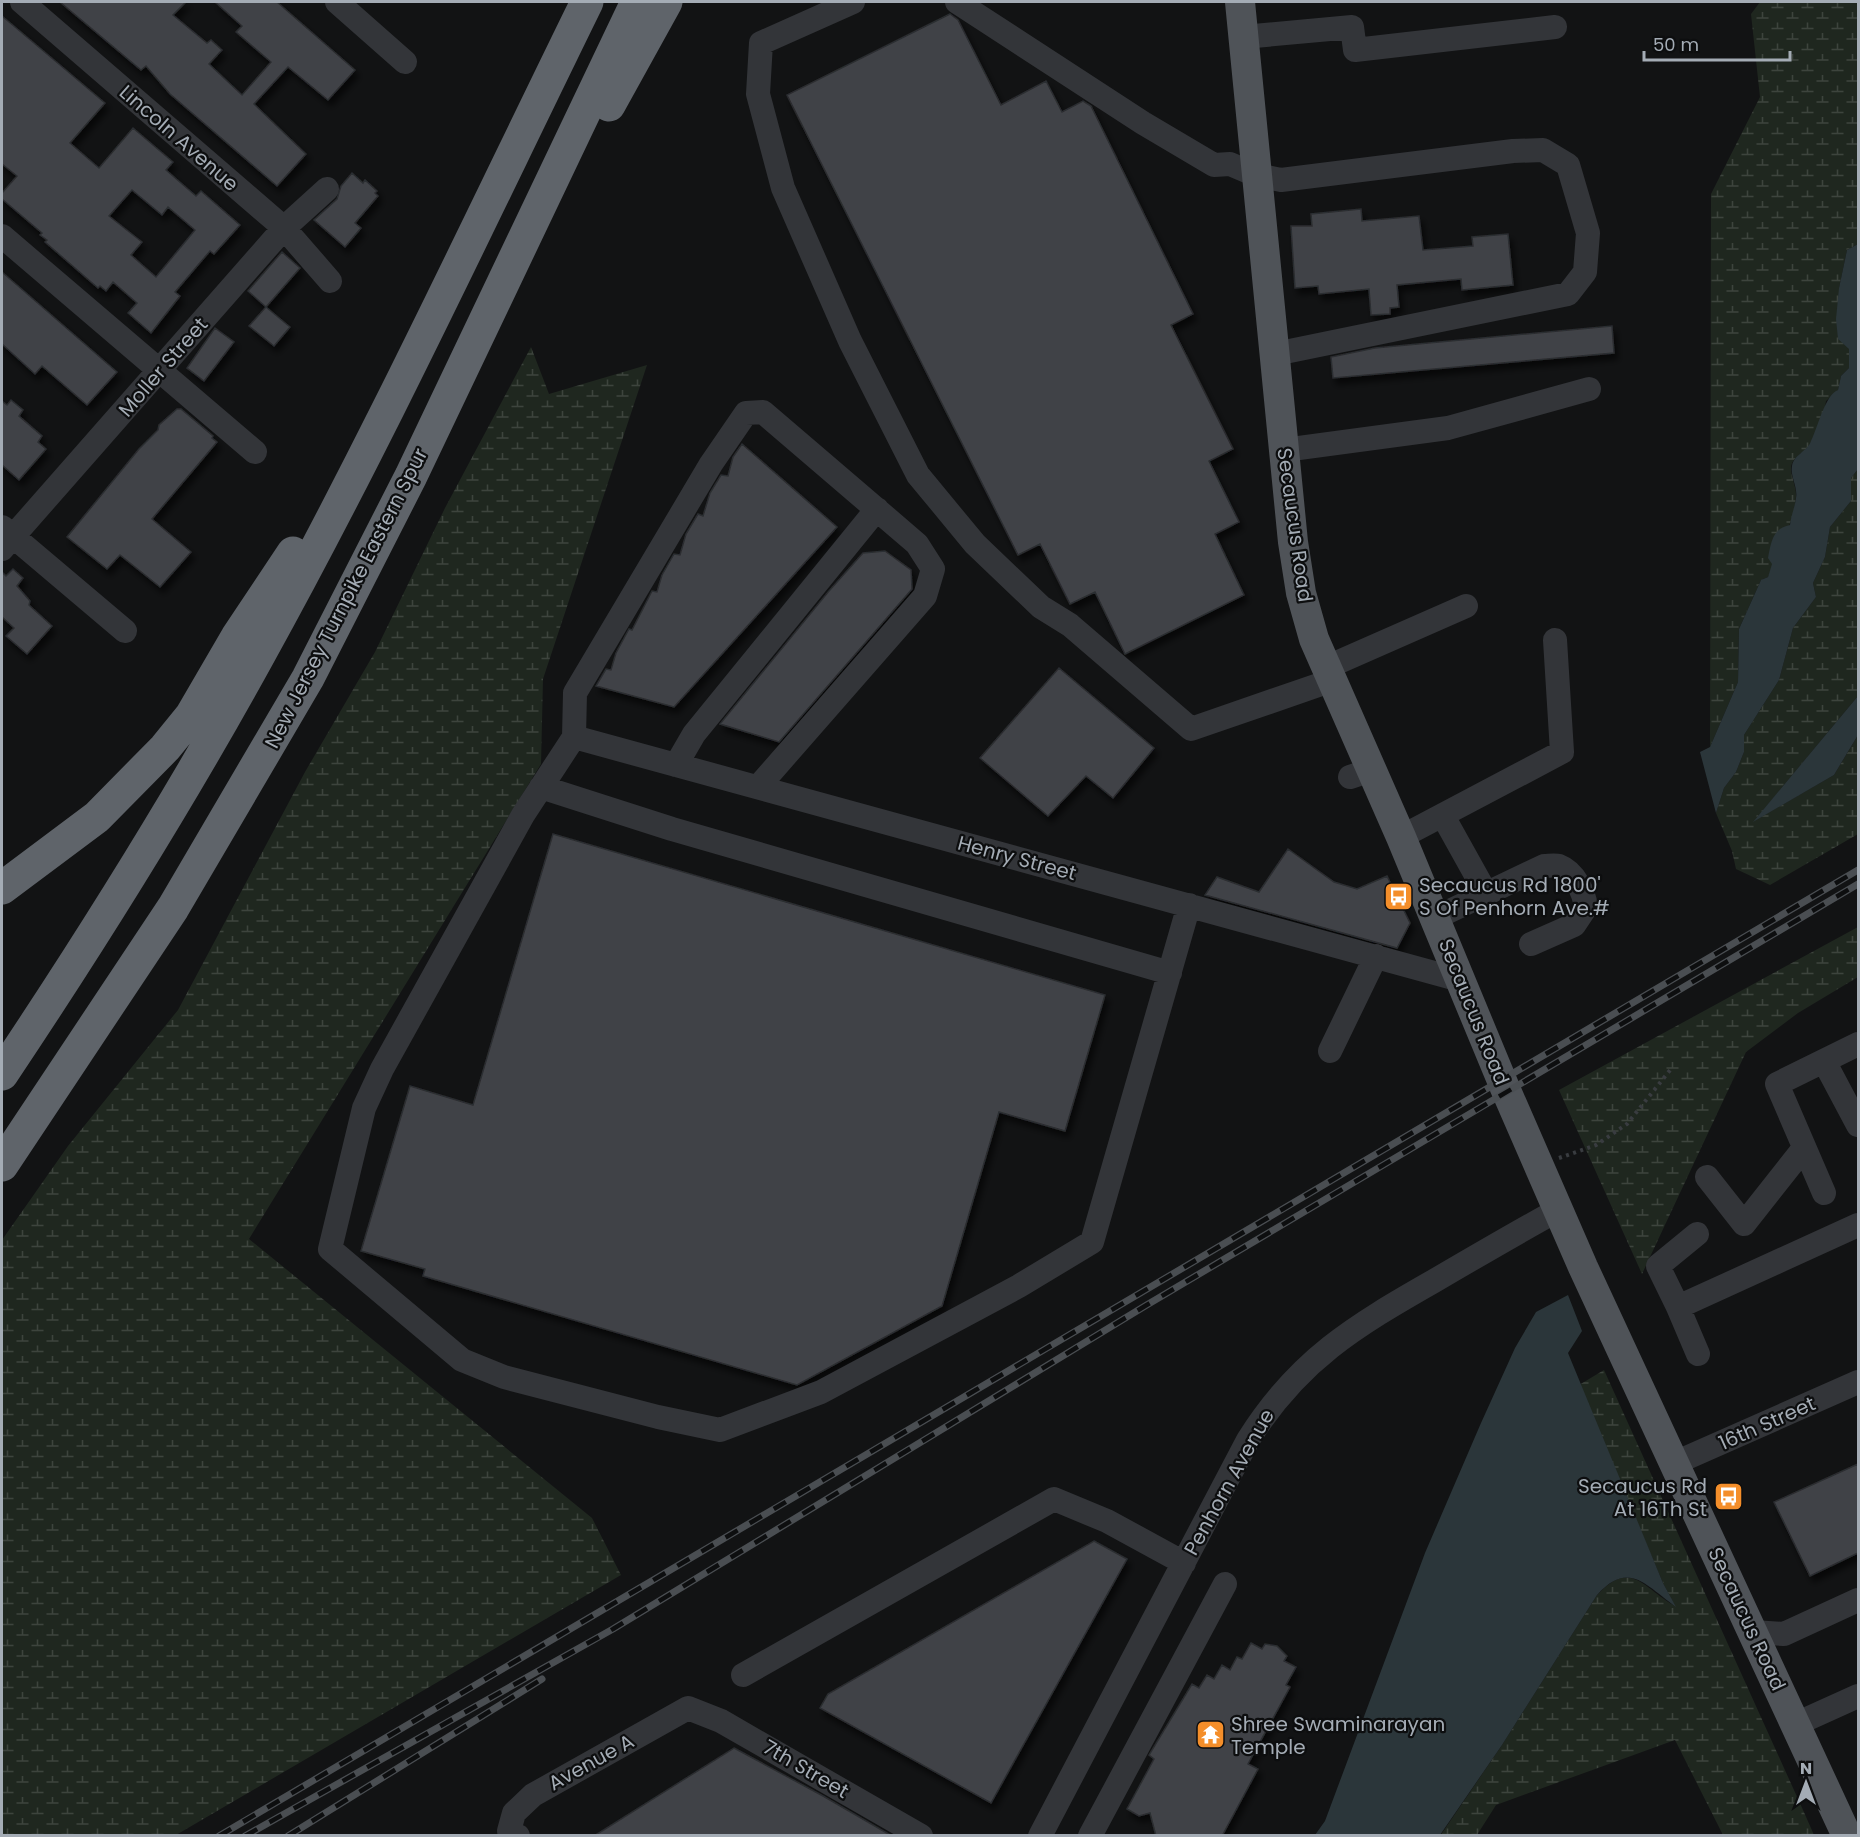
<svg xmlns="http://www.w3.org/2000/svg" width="1860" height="1837" font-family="Poppins,sans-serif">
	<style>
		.wetland { fill: url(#wetland-marsh) }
		.water { fill: #2b363a }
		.building { fill: #414347; stroke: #2c2d30; stroke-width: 1.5; fill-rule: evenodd; filter: url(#shadow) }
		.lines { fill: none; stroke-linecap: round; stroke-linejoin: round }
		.path { stroke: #393c40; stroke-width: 4; stroke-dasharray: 3 4.5; stroke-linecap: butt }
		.minor { stroke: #333539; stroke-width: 24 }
		.major { stroke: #4f5358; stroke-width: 30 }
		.highway { stroke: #5f646a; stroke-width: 33 }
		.rail-casing { stroke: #4a4e52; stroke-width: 7 }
		.rail { stroke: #0d0e0f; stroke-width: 4.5; stroke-dasharray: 14; stroke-linecap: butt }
		.labels { text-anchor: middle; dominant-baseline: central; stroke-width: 4.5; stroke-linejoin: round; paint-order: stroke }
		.street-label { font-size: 20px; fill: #a4acb5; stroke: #0d0e0f }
		.poi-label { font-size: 20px; fill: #a4acb5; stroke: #0d0e0f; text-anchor: start }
	</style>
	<defs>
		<pattern id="wetland-marsh" width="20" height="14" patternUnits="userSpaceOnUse" patternTransform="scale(1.5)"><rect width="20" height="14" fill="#1f271f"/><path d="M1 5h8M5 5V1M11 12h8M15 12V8" fill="none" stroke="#3d443d"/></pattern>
		<filter id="shadow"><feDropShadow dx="3.5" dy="6" stdDeviation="3" flood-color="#0009"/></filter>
	</defs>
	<rect width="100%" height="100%" fill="#121314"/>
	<path class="wetland" d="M 1760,2 L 1858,2 L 1858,244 L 1847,250 L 1839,288 L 1849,349 L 1849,368 L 1841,376 L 1838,390 L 1826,401 C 1824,415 1818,431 1810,444 C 1805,453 1792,456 1791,468 C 1791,477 1796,486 1796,495 C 1795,522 1777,552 1768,577 L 1761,580 L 1739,629 L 1738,682 L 1710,747 L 1711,194 L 1760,97 L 1751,14 Z
		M 531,347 L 549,394 L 647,365 L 543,679 L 541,764 L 249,1239 L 592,1518 L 621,1575 L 176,1835 L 2,1836 L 2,1240 L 68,1146 L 178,1010 L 305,772 L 375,652 L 445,508 Z
		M 1858,469 L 1858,696 L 1754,821 L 1834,775 L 1858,735 L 1858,834 L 1770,885 L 1736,869 L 1732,851 L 1716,813 L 1724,788 L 1736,772 L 1744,752 L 1744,735 L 1779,680 L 1793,628 L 1816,597 L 1813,583 L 1825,557 L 1830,527 L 1851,501 L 1851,478 Z
		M 1858,927 L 1858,977 L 1798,1013 L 1746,1052 L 1642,1274 L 1559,1090 Z
		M 1604,1370 L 1803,1810 L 1814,1835 L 1723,1835 L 1675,1740 L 1496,1805 L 1477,1835 L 1440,1836 L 1502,1745 L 1597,1595 C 1631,1558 1643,1588 1675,1606 L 1663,1583 L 1579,1385 Z"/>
	<path class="water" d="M 1858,244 L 1858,469 L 1851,478 L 1851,501 L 1830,527 L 1825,557 L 1813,583 L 1816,597 L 1793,628 L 1779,680 L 1744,735 L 1744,752 L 1736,772 L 1724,788 L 1716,813 L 1700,752 L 1710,747 L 1738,682 L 1739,629 L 1761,580 L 1768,577 L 1772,564 L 1768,558 C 1771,542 1773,528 1790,525 C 1791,515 1795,507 1796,498 C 1798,487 1790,476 1792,466 C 1794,454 1807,452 1811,441 C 1818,427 1825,395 1838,390 L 1841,376 L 1849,368 L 1849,349 L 1838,339 L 1836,319 L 1839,288 L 1847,250 Z
		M 1858,696 L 1858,735 L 1834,775 L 1753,822 Z
		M 1568,1295 L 1582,1331 L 1568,1353 L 1663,1583 L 1676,1607 C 1645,1585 1629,1560 1597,1595 L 1502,1745 L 1440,1835 L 1315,1835 L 1325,1821 L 1425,1553 L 1481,1423 L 1515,1348 L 1536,1312 Z"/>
	<path class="building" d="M 60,2 L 186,2 L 173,15 L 207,43 L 211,40 L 222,50 L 209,64 L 242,95 L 271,62 L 236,32 L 242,26 L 215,2 L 277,2 L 355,70 L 328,100 L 288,67 L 254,104 L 306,154 L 277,186 L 170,94 L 146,66 L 141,70 Z
		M 950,14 L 958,20 L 1001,105 L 1046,81 L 1062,112 L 1083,101 L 1091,106 L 1193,314 L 1171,325 L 1233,449 L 1209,461 L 1239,522 L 1215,534 L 1244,595 L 1125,654 L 1095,592 L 1070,604 L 1040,544 L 1018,555 L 787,95 Z
		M 2,16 L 105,103 L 70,143 L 99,168 L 133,128 L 173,162 L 166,170 L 196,196 L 201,191 L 240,225 L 214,254 L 210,251 L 175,292 L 180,296 L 151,333 L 128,313 L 137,303 L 113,282 L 106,291 L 100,286 L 98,288 L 45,242 L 47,240 L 40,235 L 42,233 L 2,199 L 2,193 L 17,176 L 2,164 ZM 132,190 L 162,215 L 168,207 L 195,230 L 156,277 L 131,255 L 142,242 L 109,216 Z
		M 352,173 L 363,183 L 365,180 L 377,191 L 375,193 L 378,196 L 355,223 L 361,228 L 345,247 L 314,220 L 337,199 L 341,186 Z
		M 1361,209 L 1362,221 L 1419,216 L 1423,250 L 1473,246 L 1472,237 L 1508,234 L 1513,285 L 1462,290 L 1461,279 L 1397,285 L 1399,307 L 1390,308 L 1390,314 L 1371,315 L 1369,289 L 1319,294 L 1318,286 L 1295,288 L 1291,226 L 1312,226 L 1311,214 Z
		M 282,252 L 300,268 L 266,307 L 248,291 Z
		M 2,272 L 117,372 L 87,405 L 42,366 L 35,374 L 2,344 Z
		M 266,307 L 290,327 L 274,346 L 249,326 Z
		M 1612,326 L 1614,353 L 1333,378 L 1331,357 L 1375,348 Z
		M 215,328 L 234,342 L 204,381 L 187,368 Z
		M 11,400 L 23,410 L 19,416 L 42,436 L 38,442 L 46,449 L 19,480 L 2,465 L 2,401 L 7,405 Z
		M 177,409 L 181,409 L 213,436 L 212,438 L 217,442 L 152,519 L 191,552 L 160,587 L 120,555 L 107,569 L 67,537 L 139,449 L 158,430 L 159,425 Z
		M 742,444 L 837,527 L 674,707 L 596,686 L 606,669 L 611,670 L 616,653 L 629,629 L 632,630 L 652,591 L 657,592 L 662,575 L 674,554 L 680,555 L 686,534 L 698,514 L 703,516 L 710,493 L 721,475 L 728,476 L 733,457 Z
		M 885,551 L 911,570 L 912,589 L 779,742 L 720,724 L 829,591 L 863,553 Z
		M 13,569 L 23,578 L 17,586 L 30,601 L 29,605 L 52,626 L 27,654 L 6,636 L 14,628 L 2,617 L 2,572 L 6,576 Z
		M 1059,668 L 1154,748 L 1113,798 L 1086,776 L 1048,816 L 980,758 Z
		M 553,834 L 1105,995 L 1065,1131 L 999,1112 L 942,1306 L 797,1385 L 423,1276 L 425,1269 L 361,1251 L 410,1086 L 473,1105 Z
		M 1288,849 L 1334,882 L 1357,889 L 1387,876 L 1410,923 L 1397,948 L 1205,895 L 1217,877 L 1259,892 Z
		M 1858,1464 L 1858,1553 L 1810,1576 L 1774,1502 Z
		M 1094,1541 L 1127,1559 L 991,1803 L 820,1708 L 828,1694 Z
		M 1251,1643 L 1262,1649 L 1265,1644 L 1277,1646 L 1287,1656 L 1284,1661 L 1296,1667 L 1286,1685 L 1290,1687 L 1248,1764 L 1258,1769 L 1222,1836 L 1156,1836 L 1150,1813 L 1139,1816 L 1127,1809 L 1154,1759 L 1149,1755 L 1192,1684 L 1199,1688 L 1207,1675 L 1214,1679 L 1222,1665 L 1230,1670 L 1237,1657 L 1242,1659 Z
		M 734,1748 L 823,1796 L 892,1836 L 594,1836 Z"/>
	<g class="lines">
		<path class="path" d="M 1559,1158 L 1596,1145 L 1627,1124 L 1671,1069"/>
		<path class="minor" d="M 22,2 L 284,228 L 330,281
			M 337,2 L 405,62
			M 853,2 L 761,43 L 758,94 L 783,188 L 850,341 L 918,475 L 975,544 L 1041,607 L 1070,625 L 1191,729 L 1330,681
			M 957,2 L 1143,123 L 1214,165 L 1230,164 L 1256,175 L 1281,180 L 1513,151 L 1543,150 L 1568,165 L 1588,233 L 1585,272 L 1568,294 L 1275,354
			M 1243,37 L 1352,27 L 1355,50 L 1555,27
			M 2,236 L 255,452
			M 1284,450 L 1448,428 L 1589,389
			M 2,527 L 125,631
			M 2,549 L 284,228 L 327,189
			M 1325,668 L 1466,606
			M 574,737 L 1460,980
			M 676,765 L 694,734 L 877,509
			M 1350,777 L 1371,770
			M 541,787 L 672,829 L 1170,973
			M 758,787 L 925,596 L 933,569 L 917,544 L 763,412 L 746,413 L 711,464 L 575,693 L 574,737 L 523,815 L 382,1069 L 364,1108 L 330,1249 L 462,1360 L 504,1377 L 658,1417 L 720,1430 L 821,1392 L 1019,1286 L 1092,1242 L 1189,905
			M 1443,816 L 1487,895
			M 1401,837 L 1562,752 L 1555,640
			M 1435,918 L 1544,866 C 1548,866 1555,865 1559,866 C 1575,872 1584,893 1586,907 L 1574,925 L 1531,944
			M 1330,1051 L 1376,956
			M 1824,1061 L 1858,1125
			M 1707,1177 L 1744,1224 L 1804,1148
			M 1824,1193 L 1777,1084 L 1858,1044
			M 1678,1307 L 1658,1266 L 1697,1234
			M 1698,1354 L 1678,1307 L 1858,1225
			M 1675,1463 L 1858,1382
			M 1753,1632 L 1784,1634 L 1858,1600
			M 743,1675 L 1054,1499 L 1107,1521 L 1184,1563
			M 1796,1724 L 1858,1696
			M 518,1836 L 509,1831 L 514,1813 L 533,1795 L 688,1708 L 721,1721 L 921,1836
			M 1040,1836 L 1248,1440 C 1298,1360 1355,1326 1434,1281 C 1475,1257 1516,1233 1558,1210
			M 1090,1836 L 1225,1584"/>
		<path class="major" d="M 1240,2 L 1293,542 L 1301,593 L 1314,639 L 1401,837 L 1505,1088 L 1583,1267 L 1847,1836"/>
		<path class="highway" d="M 609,105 L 666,2
			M 2,888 L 97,817 L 165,748 L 191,716 L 237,637 L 293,553
			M 2,1074 C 93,938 180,799 259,655 C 377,442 480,220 587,2
			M 2,1165 L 173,908 L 308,678 L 411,476 L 637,2"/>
		<defs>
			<path id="rail" d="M 219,1836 L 1858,870
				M 245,1836 L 613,1629 L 1145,1306 L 1858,884
				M 288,1836 L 542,1679"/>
		</defs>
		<use href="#rail" class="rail-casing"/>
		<use href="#rail" class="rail"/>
	</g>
	<defs>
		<symbol id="bus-square" viewBox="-11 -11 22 22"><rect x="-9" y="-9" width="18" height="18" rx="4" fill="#f48e2a" stroke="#0d0e0f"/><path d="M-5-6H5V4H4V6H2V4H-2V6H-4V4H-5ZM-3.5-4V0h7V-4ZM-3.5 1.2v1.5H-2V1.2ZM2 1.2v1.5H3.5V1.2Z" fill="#fff"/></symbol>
		<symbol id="temple-square" viewBox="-11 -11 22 22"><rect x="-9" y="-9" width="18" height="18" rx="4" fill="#f48e2a" stroke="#0d0e0f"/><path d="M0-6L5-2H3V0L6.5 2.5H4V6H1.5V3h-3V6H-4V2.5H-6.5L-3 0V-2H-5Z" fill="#fff"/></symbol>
	</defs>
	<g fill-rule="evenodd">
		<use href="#bus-square" x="1382" y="880" width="33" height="33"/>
		<use href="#bus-square" x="1712" y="1480" width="33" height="33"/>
		<use href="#temple-square" x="1194" y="1718" width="33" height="33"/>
	</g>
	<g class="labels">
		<g class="street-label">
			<text transform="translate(179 138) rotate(41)">Lincoln Avenue</text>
			<text transform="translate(163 367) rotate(-49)">Moller Street</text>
			<text transform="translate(1295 525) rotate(82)">Secaucus Road</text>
			<text transform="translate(346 598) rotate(-63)">New Jersey Turnpike Eastern Spur</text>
			<text transform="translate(1017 858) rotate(15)">Henry Street</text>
			<text transform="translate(1474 1012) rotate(68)">Secaucus Road</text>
			<text transform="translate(1767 1423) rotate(-24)">16th Street</text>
			<text transform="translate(1229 1482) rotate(-61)">Penhorn Avenue</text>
			<text transform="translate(1747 1619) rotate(65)">Secaucus Road</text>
			<text transform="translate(591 1762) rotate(-29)">Avenue A</text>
			<text transform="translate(806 1769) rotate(30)">7th Street</text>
		</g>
		<g class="poi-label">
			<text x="1419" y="885">Secaucus Rd 1800'<tspan x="1419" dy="23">S Of Penhorn Ave.#</tspan></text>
			<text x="1707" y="1486" text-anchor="end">Secaucus Rd<tspan x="1707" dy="23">At 16Th St</tspan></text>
			<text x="1231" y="1724">Shree Swaminarayan<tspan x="1231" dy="23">Temple</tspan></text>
		</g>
	</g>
	<rect width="1860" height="1837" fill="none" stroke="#a4acb5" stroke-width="6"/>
	<g transform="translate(1806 1783)" stroke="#0d0e0f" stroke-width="4.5" paint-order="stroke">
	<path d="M0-4.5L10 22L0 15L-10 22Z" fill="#a4acb5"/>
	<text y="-9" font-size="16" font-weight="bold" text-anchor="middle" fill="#a4acb5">N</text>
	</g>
	<path d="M1644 51v9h146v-9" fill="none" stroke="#a4acb5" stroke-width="3"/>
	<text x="1653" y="51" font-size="18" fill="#a4acb5" stroke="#0d0e0f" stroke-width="4.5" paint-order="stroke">50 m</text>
</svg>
